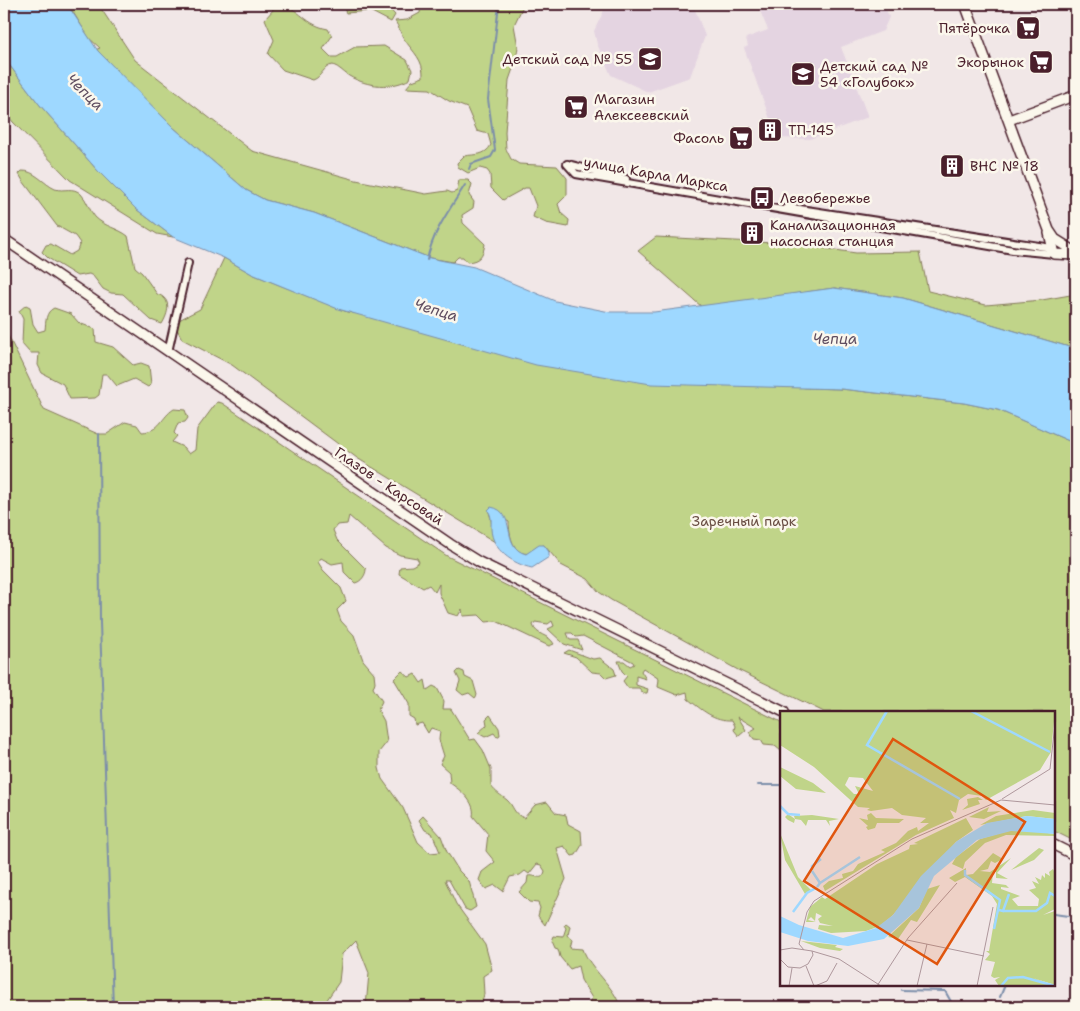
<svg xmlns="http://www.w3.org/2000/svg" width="1080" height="1011" font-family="'Shantell Sans',sans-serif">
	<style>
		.built { fill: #e4d4e1 }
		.green { fill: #c0d489; stroke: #857a5a }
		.water { fill: #9ed8ff; stroke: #7c8eaa }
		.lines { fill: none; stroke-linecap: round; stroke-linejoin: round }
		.stream { stroke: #7c8eaa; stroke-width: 2 }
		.street-casing { stroke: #4a1f2b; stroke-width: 10 }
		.secondary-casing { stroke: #4a1f2b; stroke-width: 12 }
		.street { stroke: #fbf7ec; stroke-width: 6 }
		.secondary { stroke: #fbf7ec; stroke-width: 9 }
		.labels { text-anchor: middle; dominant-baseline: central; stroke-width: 5; stroke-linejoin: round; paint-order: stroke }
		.poi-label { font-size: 14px; fill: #4a1f2b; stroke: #fbf7ec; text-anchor: start }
		.street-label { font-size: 14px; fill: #4a1f2b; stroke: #fbf7ec }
		.park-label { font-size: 14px; fill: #684c42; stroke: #fbf7ec }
		.water-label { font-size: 15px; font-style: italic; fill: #5f4d60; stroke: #fbf7ec }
		.inset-river { fill: none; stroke: #9ed8ff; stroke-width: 2.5 }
		.inset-road { fill: none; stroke: #ae979c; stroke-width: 1 }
		.view { fill: #e0560e; fill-opacity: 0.15; stroke: #e0560e; stroke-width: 2.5 }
		.inset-edge { fill: none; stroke: #4a1f2b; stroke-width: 2.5 }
	</style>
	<rect width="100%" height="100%" fill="#f1e7e7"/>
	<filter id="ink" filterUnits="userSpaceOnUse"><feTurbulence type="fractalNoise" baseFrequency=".02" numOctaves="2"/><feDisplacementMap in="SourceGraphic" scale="10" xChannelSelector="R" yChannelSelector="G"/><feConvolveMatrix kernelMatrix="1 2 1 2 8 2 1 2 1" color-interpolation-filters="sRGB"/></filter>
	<g filter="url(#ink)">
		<path class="built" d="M 607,4 L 693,4 L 705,36 L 690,77 L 648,92 L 611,75 L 597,44 L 594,31 Z
			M 757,4 L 884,4 L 889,17 L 883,31 L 841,47 L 868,117 L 810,139 L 777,138 L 744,48 L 748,46 L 746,38 L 768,30 Z"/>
		<path class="green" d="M 68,4 L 98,4 L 135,60 L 252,151 L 356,180 L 426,194 L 447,191 L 452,193 L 457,191 L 459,180 L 468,180 L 472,184 L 469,195 L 474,202 L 473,208 L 462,215 L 463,223 L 485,244 C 483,255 480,261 467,262 L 463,257 L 458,257 L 453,262 L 430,258 L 314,213 L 265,200 L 246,190 L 174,128 L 95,50 L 100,48 L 89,38 Z
			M 272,4 C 300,4 301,24 328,29 L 332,36 L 323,49 L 331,57 L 337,57 L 355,47 L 384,46 L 407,60 L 412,70 L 410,79 C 391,89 368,87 349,76 C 343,72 339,67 333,65 C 323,66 322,77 313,80 L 283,70 L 268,54 L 274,40 L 265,19 L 273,10 Z
			M 342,4 L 385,4 L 395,15 L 391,22 L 370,11 L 346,13 Z
			M 421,4 L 524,4 L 514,25 L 518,47 L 516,60 L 509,80 L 505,132 L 506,149 L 511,159 L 519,164 L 557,166 L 567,178 L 567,195 L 558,204 L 561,213 L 569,220 L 568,227 L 546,223 L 533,217 L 536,206 L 529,188 L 525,188 L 503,200 L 491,188 L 490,174 L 487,170 L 480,168 L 468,173 L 458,167 L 457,163 L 464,156 C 476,154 485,156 491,145 L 488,134 L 477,131 L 467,108 L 449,101 L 430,89 L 406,88 L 412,81 L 423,77 C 424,60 413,52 404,39 C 400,33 399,27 395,21 L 407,20 L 420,13 Z
			M 4,58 L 39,104 L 98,171 L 136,209 L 173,237 L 157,234 L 70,180 L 13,122 L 4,111 Z
			M 22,171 C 34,170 44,184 55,189 C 64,192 73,186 81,194 C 87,200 89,210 95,217 C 105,227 118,228 128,236 L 135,267 L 142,273 L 157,294 C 173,299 168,314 162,324 L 151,320 L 123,294 L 111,293 L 103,289 L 93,276 L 89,274 L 77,276 L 48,258 L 42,252 L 46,245 L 51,244 L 70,255 L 77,251 L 80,243 L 75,236 L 57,226 L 23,181 L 19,174 Z
			M 656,237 L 794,244 L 856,253 L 920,252 L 928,291 L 986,305 L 1042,300 L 1076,294 L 1076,349 L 903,298 L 834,288 L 702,307 L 638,251 Z
			M 224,258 L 252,274 L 347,312 L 806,388 L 841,389 L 964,403 L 998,410 L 1076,444 L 1076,842 L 1054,831 L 1054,712 L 824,712 L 738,670 L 611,600 L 599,592 L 588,579 L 561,565 L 544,545 L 536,547 L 530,553 C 513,557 509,534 509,522 L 488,510 C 493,520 491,531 495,542 L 357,458 L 232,365 L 182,339 L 177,329 L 177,321 L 200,309 Z
			M 26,305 L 30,307 L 33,324 L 38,332 L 45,330 C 46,322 45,312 54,308 L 71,314 L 79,323 L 95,329 L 96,342 L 113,347 L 133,365 L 141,363 L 149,366 L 151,384 L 148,387 L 134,379 L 117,386 L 107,374 L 102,374 L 99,395 L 95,398 L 70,399 L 63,384 L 42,373 L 38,365 L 39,353 L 30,353 L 22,344 L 23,319 L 19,311 Z
			M 4,327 L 44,410 L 98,434 L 107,434 L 125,422 L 137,425 L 142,432 C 161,431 161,417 174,409 L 185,410 L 188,418 L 185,422 L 178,423 L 174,433 L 177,436 L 172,442 L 183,447 L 189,454 L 195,450 L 197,429 L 217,402 L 222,403 L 447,556 L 781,722 L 781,751 L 775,746 L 764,745 L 761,740 L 754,739 L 749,732 L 756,728 L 738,717 L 746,730 L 739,736 L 734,730 L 735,726 L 732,720 C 714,721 702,710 688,699 L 687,692 L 677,695 L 658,687 L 659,679 L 643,668 L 641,671 L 646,679 L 636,676 L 636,685 L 648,689 L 647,693 L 643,693 L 639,688 L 628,688 L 623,681 L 627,676 L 622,671 L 618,661 L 624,661 L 630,666 L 634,664 L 633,662 L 583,636 L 576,637 L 572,633 L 567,633 L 570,640 L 578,640 L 582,650 L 564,644 L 548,629 L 554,626 L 552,621 L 548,624 L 535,622 L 533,625 C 536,636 549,634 554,644 L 549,646 L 496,621 L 486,622 L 479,615 L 463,616 L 462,609 L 458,616 L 448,613 L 439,593 L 439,584 L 435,592 L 429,585 L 423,588 L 399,574 L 400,567 L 412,566 L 419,562 L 417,558 L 400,555 L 386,548 L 349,516 L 347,524 L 337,525 L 333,530 L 337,540 L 366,569 C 366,575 361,582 355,583 L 344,572 L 343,562 L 332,564 L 321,558 L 318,562 L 323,570 L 341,588 L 346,601 L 337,610 L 341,621 L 354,635 L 363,660 L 374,673 L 375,682 L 373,688 L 382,701 L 378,710 L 384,721 L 387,742 L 379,752 L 379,768 L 382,779 L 403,808 L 418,842 L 430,853 L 440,852 L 432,833 L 425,830 L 419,820 L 423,816 L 441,836 L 447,852 L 459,871 L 469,881 L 476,907 L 470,911 L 465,909 L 449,880 L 445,880 L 456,904 L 485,944 L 492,970 L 483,976 L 484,994 L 481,1007 L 366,1007 L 369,973 L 356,940 L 342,954 L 339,982 L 322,1007 L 4,1007 Z
			M 569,650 L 593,659 L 600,658 L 614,669 L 616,675 L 606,678 L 601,673 L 592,672 L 576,657 L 564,653 Z
			M 459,670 L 464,672 L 465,677 L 473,681 L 477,695 L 475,698 L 469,693 L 463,695 L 457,690 L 460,681 L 456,673 Z
			M 402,671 L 409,677 L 415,674 L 421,683 L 425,680 L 427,690 L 433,686 L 437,688 L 444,701 L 443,709 L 451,709 L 470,740 L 475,739 L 483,750 L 491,769 L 491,786 C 496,793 501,795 507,800 C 514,806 513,814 524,818 L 535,805 L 547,802 L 556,813 L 566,815 L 568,824 L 581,831 L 582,845 L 576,855 L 572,856 L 564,846 L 557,848 L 566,879 L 545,925 L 538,916 L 540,908 L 538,903 L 529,902 L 519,892 L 527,883 L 528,876 C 536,874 542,883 545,871 L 541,865 L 537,864 L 529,874 L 525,871 L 520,875 L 510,877 L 503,891 L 495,885 L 486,889 L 479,880 L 482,872 L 495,862 L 486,851 L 488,834 L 473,816 C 476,802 460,790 450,783 L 449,772 L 440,764 L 444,756 L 439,740 L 440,731 L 431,728 L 428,733 L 422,723 L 415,725 L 414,719 L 409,716 L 409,704 L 394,679 Z
			M 490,715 L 499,728 L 500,735 L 497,737 L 494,733 L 485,737 L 478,733 L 487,725 L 486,719 Z
			M 566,923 L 570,926 L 568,935 L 572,940 L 570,948 L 583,949 C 589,968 616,988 620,1007 L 589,1007 L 588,1004 L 592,998 L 581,980 L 578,966 L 570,969 L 560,957 L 558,949 L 555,948 L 552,941 L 554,936 L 563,937 L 566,928 L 564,925 Z"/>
		<path class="water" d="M 4,4 L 67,4 L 98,51 L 174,128 L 246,190 L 265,200 L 314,213 L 430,258 L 474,267 L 555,301 L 610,312 L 654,312 L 834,288 L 903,298 L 1076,349 L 1076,444 L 998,410 L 964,403 L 841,389 L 651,384 L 536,365 L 338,309 L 252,274 L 224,258 L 173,237 L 136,209 L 98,171 L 39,104 L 4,58 Z
			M 491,507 C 518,512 500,547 526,554 L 539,545 L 544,545 L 549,552 L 549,557 L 532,568 C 513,564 492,550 491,529 C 491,521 492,517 488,510 Z"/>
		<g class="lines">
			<path class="stream" d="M 469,169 L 471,164 L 491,157 L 495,150 L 488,99 L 499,4
				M 427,260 C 433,231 450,209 465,185
				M 99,434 L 100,623 L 113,1007
				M 758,785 L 781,785
				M 1054,914 L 1068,916
				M 901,990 L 945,991 L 954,1007
				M 1000,997 L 1005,985
				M 992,1007 L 996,1003"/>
			<defs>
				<path id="street" d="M 567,164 L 576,174 L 1013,250 L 1054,254
					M 568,164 L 626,179
					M 787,207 L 1052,248
					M 168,352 L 188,263"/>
				<path id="secondary" d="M 965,4 L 1049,230 L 1055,239 L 1071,249
					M 1009,120 L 1076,95
					M 1049,233 L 1054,254 L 1076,255
					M 4,239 L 450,544 L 479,562 L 784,712
					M 1054,845 L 1076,856"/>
			</defs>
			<use href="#street" class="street-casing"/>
			<use href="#secondary" class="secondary-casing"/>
			<use href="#street" class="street"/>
			<use href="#secondary" class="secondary"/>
		</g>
	</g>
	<defs>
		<symbol id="supermarket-square" viewBox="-11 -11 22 22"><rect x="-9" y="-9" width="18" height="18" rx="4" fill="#4a1f2b" stroke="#fbf7ec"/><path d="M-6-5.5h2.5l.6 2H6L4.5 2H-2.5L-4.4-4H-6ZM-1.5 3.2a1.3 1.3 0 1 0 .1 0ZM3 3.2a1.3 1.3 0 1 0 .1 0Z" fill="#fff"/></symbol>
		<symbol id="school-square" viewBox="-11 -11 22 22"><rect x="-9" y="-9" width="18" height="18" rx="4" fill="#4a1f2b" stroke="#fbf7ec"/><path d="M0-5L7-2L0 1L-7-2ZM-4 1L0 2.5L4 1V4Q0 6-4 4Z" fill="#fff"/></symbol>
		<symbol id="building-square" viewBox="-11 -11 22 22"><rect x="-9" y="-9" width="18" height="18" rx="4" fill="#4a1f2b" stroke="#fbf7ec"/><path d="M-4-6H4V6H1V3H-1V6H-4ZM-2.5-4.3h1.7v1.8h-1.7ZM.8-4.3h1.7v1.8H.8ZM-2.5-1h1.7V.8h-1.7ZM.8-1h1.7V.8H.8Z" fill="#fff"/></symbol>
		<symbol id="bus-square" viewBox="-11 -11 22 22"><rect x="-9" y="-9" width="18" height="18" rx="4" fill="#4a1f2b" stroke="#fbf7ec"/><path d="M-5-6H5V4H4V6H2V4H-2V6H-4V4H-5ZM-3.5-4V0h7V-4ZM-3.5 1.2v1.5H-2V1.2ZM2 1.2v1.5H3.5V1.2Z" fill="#fff"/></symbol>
	</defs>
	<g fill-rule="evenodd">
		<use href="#supermarket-square" x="1014" y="14" width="28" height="28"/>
		<use href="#school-square" x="636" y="45" width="28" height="28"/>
		<use href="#supermarket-square" x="1027" y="48" width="28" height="28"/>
		<use href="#school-square" x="789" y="60" width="28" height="28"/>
		<use href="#supermarket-square" x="562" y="93" width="28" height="28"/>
		<use href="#building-square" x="756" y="116" width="28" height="28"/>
		<use href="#supermarket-square" x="727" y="124" width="28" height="28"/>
		<use href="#building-square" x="938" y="152" width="28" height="28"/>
		<use href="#bus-square" x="748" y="184" width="28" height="28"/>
		<use href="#building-square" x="738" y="219" width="28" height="28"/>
	</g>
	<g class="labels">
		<g class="poi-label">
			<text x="1010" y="28" text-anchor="end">Пятёрочка</text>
			<text x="632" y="59" text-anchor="end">Детский сад № 55</text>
			<text x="1024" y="62" text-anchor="end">Экорынок</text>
			<text x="820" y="66">Детский сад №<tspan x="820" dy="16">54 «Голубок»</tspan></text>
			<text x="594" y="99">Магазин<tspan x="594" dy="16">Алексеевский</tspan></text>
			<text x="788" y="130">ТП-145</text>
			<text x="724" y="138" text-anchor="end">Фасоль</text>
			<text x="970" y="166">ВНС № 18</text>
			<text x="780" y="198">Левобережье</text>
			<text x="770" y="225">Канализационная<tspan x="770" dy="16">насосная станция</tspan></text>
		</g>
		<g class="street-label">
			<text transform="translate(656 174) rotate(10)">улица Карла Маркса</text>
			<text transform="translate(389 486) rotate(34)">Глазов - Карсовай</text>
		</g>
		<g class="park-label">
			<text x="744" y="521">Заречный парк</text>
		</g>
		<g class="water-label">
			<text transform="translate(85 92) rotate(45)">Чепца</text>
			<text transform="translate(436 310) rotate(17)">Чепца</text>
			<text x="835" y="339">Чепца</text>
		</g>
	</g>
	<g transform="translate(780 711)">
		<rect width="275" height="275" fill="#f1e7e7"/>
		<path d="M 0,0 L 275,0 L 271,41 L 260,59 L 206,89 L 202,85 L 188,83 L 179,89 L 176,102 L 170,99 L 174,107 L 136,124 L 45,180 L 43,175 L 49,170 L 63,167 L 62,163 L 73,160 L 78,153 L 105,141 L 101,139 L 116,132 L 128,120 L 137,116 L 138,120 L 149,112 L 140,112 L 146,107 L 122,104 L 112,97 L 91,100 L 87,99 L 90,97 L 78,96 L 34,56 L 0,34 ZM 69,66 L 83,67 L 93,80 L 75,75 L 79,83 L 74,83 L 65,74 ZM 0,56 L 33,72 L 46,82 L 16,78 L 0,65 ZM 198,86 L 203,89 L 198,89 L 200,93 L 182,99 L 188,94 L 187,88 ZM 209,96 L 207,101 L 221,100 L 204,108 L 189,106 ZM 253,99 L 275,102 L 275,108 L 247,105 L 200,114 L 216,105 ZM 91,102 L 96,107 L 124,108 L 119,112 L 97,112 L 95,117 L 88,119 L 86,116 L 88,115 L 79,107 L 88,109 L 87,104 ZM 8,103 L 15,108 L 14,105 L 32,104 L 59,108 L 49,110 L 50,115 L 46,109 L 28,109 L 26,115 L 21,109 L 15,108 L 14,112 L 8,109 L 5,106 ZM 186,107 L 193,119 L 176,131 L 113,204 L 100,215 L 86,220 L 51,222 L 38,218 L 39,214 L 53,215 L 40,212 L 38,208 L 42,205 L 36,202 L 35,210 L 31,206 L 28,209 L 36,211 L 26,211 L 30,196 L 42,186 L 45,188 L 97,153 L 129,138 L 130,134 L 138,133 L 134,132 ZM 231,119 L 253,120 L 275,123 L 275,125 L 226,124 L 205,132 L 185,151 L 183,158 L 172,153 L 176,146 L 200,128 ZM 0,122 L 18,166 L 31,179 L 25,183 L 5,149 ZM 259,137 L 264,139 L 254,149 L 231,159 ZM 213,142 L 223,148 L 215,152 L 211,150 L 208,158 L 200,160 L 210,161 L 231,147 L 217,162 L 228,168 L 216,167 L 216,161 L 213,161 L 212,172 L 226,174 L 229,177 L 221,176 L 221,178 L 240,185 L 232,188 L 238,195 L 258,195 L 259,188 L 249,179 L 256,177 L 252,170 L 259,173 L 255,166 L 261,169 L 262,164 L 265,167 L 265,162 L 270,165 L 269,161 L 273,158 L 275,162 L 275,198 L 263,204 L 275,200 L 275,274 L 253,267 L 275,275 L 219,275 L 215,269 L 220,266 L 214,267 L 211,265 L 215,251 L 205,249 L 210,243 L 206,240 L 209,240 L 217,193 L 212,185 L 185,166 L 175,171 L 169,167 L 186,157 L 186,164 L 193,163 ZM 160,174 L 137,211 L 131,209 L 118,228 L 108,226 L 139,197 L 147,178 ZM 21,230 L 57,234 L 55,236 L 63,238 L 60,240 L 40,237 Z" fill="#c0d489" fill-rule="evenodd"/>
		<path d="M 247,105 L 275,108 L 275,123 L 231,120 L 197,129 L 154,165 L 139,197 L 104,228 L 68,235 L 28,230 L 0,221 L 0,205 L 19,214 L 63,227 L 96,217 L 113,204 L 141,165 L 177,130 L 207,112 Z" fill="#9ed8ff"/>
		<path class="inset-river" d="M 107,0 L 87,34 L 180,88M 191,0 L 270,41M 0,95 L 8,103 L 20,104M 32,159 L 32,155 L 41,148M 185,159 L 185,164 L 220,189 L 214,218M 32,160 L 40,172 L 37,176M 40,172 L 80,146M 219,199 L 223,200 L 229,183M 223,200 L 256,200 L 267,192 L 270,182 L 275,185M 13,201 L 27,182 L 36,177M 221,275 L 228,267 L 243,266 L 275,275"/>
		<path class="inset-road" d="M 222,88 L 270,58 L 275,13M 127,229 L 204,245M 0,239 L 12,237 L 32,240 L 33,244 L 28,253 L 20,257 L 8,256 L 0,248M 24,239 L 19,233 L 27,201 L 34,190 L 132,128 L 221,89 L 275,94M 32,240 L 59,248 L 101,275M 26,255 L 34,275M 9,275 L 12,257M 35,275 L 47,270 L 57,252M 97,275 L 128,227 L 177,172M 137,275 L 147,233M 197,275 L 213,196"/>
		<path class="view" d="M 113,28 L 245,111 L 157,253 L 24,170 Z"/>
		<rect width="275" height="275" class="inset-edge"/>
	</g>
	<rect width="1080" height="1011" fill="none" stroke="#fbf7ec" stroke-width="20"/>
	<rect x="10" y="10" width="1060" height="991" fill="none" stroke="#4a1f2b" stroke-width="2" filter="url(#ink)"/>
</svg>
